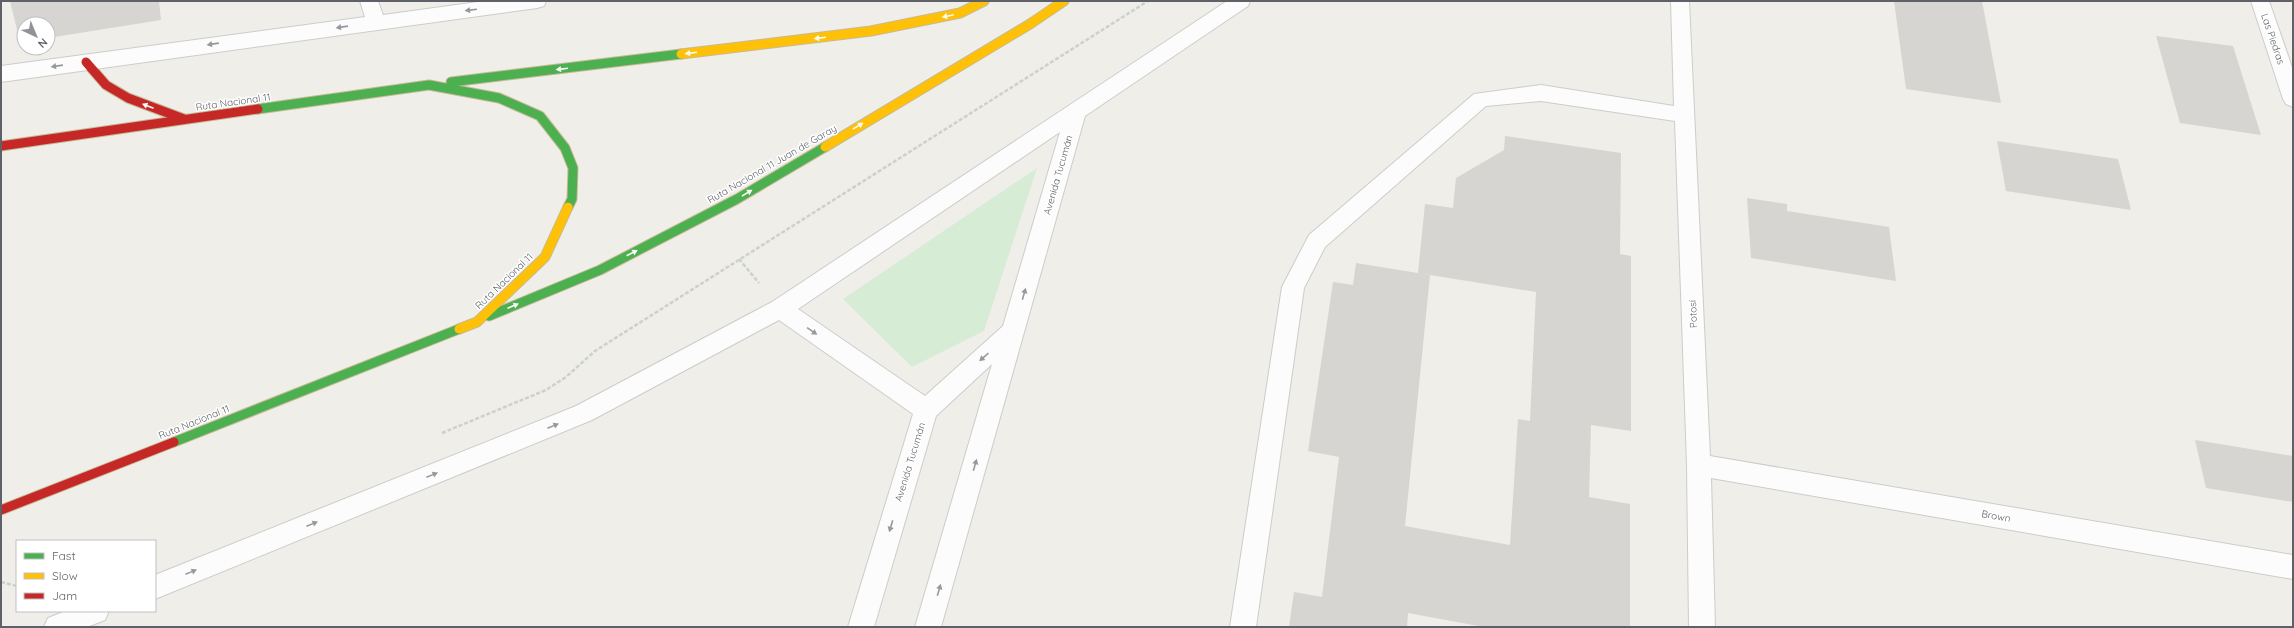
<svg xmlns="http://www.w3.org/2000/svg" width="2294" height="628" font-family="Quicksand,sans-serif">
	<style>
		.green { fill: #d6ecd4 }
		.building { fill: #d6d5d2 }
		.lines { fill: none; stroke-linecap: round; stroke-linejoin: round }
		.street-casing { stroke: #cccccb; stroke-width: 2 }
		.fast-casing { stroke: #c7ba95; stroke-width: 11 }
		.slow-casing { stroke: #c7ba95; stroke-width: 11 }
		.jam-casing { stroke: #c7ba95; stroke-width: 11 }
		.path { stroke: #cbd1cd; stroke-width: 2.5; stroke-dasharray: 4 2; stroke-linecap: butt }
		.street { fill: #fdfcfc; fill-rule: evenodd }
		.fast { stroke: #4caf50; stroke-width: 9 }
		.slow { stroke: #ffc107; stroke-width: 9 }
		.jam { stroke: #c62828; stroke-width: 9 }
		.oneway { fill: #96989c }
		.oneway2 { fill: #f6fbf6 }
		.labels { text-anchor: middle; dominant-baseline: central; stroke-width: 3; stroke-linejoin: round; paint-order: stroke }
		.street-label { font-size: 10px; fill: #5e6268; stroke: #fff }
	</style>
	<rect width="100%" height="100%" fill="#efeee9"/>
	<path class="green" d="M 1037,168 L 984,331 L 912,367 L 843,299 Z"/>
	<path class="building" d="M 10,1 L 159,1 L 161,20 L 48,38 L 48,24 L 24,24 L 24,42 L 20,42 Z
		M 1894,1 L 1982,1 L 2001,103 L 1906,89 Z
		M 2156,36 L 2233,46 L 2261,135 L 2180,123 Z
		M 1505,136 L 1621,153 L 1620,254 L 1631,256 L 1631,431 L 1591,425 L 1589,497 L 1630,504 L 1630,627 L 1484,627 L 1408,613 L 1407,627 L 1289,627 L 1294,592 L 1322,597 L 1339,457 L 1308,451 L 1333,282 L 1353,285 L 1356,263 L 1430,275 L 1405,526 L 1510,545 L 1518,419 L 1530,421 L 1536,292 L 1418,273 L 1425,204 L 1453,208 L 1456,178 L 1504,150 Z
		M 1997,141 L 2118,159 L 2131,210 L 2006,191 Z
		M 1747,198 L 1787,204 L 1787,211 L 1889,227 L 1896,281 L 1751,258 Z
		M 2195,440 L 2293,456 L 2293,502 L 2206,488 Z"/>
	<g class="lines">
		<defs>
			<path id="street" d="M 360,1 L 378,1 L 383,15 L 485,1 L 546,1 L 544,6 L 537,8 L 1,82 L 1,66 L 365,17 Z
				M 1227,1 L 1250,1 L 1248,6 L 1085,116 L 941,627 L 915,627 L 992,364 L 936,416 L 874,627 L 848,627 L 913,414 L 779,320 L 592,420 L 155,599 L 155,575 L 576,406 L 772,302 ZM 1060,132 L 1003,326 L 925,396 L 798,309 Z
				M 1671,1 L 1689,1 L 1710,456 L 2293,555 L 2293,579 L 1711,478 L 1715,627 L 1689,627 L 1687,465 L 1675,121 L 1541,101 L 1486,106 L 1325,247 L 1304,288 L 1256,627 L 1230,627 L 1282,287 L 1309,235 L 1474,94 L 1541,85 L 1674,106 Z
				M 2251,1 L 2269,1 L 2293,70 L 2293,107 L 2286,104 L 2283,99 Z
				M 66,611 L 109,611 L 105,620 L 87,627 L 44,627 L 48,618 Z"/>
			<path id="fast" d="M 451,82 L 681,54
				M 258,109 L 429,85 L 499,98 L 540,116 L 565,148 L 573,168 L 572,199 L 568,207
				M 489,316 L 600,270 L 737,199 L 825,147
				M 174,442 L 459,329"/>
			<path id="slow" d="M 681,54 L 871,31 L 960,13 L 984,1
				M 825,147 L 1030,24 L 1064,1
				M 459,329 L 477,322 L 545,257 L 568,207"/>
			<path id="jam" d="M 86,62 L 106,85 L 128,98 L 184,119
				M 1,146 L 258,109
				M 1,510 L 174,442"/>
		</defs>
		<use href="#street" class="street-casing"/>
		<use href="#fast" class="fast-casing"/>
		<use href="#slow" class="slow-casing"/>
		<use href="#jam" class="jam-casing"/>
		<path class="path" d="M 739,259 L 759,283
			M 442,433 L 546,390 L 566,377 L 595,351 L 1148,1
			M 1,582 L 17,586"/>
		<use href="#street" class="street"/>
		<use href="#fast" class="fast"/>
		<use href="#slow" class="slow"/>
		<use href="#jam" class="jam"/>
	</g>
	<defs><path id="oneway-solid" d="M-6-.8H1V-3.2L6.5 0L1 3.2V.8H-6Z"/></defs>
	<g class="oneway">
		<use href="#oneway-solid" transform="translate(471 10) rotate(173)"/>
		<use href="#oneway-solid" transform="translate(342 27) rotate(172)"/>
		<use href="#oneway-solid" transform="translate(213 44) rotate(172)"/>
		<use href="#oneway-solid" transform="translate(57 66) rotate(172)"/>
		<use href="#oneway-solid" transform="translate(1024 294) rotate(-74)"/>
		<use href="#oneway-solid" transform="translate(812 331) rotate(35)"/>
		<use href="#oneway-solid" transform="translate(984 357) rotate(138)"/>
		<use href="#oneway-solid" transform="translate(553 426) rotate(-22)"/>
		<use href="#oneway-solid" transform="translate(975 465) rotate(-74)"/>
		<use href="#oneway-solid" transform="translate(432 475) rotate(-22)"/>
		<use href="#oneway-solid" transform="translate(312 524) rotate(-22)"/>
		<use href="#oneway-solid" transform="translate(891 526) rotate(107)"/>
		<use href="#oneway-solid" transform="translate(191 572) rotate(-22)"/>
		<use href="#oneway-solid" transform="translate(939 590) rotate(-74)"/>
	</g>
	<g class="oneway2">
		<use href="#oneway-solid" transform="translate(948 16) rotate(168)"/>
		<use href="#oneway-solid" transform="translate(820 38) rotate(173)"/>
		<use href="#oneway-solid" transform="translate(691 53) rotate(173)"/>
		<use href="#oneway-solid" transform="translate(562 69) rotate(173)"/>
		<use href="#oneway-solid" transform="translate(148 106) rotate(-159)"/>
		<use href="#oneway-solid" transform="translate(858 126) rotate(-31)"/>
		<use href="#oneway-solid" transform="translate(747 193) rotate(-31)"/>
		<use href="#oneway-solid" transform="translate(632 253) rotate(-27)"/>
		<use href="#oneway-solid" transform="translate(513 306) rotate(-23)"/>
	</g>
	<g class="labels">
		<g class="street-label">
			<text transform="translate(2273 39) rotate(71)">Las Piedras</text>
			<text transform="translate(233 102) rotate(-8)">Ruta Nacional 11</text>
			<text transform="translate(772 164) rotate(-30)">Ruta Nacional 11 Juan de Garay</text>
			<text transform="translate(1058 175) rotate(-74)">Avenida Tucumán</text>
			<text transform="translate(504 281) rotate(-44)">Ruta Nacional 11</text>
			<text transform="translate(1693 314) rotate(-92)">Potosí</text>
			<text transform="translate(194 422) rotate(-22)">Ruta Nacional 11</text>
			<text transform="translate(910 462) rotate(-73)">Avenida Tucumán</text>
			<text transform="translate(1996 516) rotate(10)">Brown</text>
		</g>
	</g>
	<rect width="2294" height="628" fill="none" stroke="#5e6268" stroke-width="4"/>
	<rect x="16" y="540" width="140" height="72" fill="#ffffff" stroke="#bfc0c3"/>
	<rect x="24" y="553" width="20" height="6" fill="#4caf50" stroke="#bfc0c3"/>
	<text x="52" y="560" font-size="12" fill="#5e6268">Fast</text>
	<rect x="24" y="573" width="20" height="6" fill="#ffc107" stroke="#bfc0c3"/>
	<text x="52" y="580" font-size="12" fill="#5e6268">Slow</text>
	<rect x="24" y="593" width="20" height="6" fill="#c62828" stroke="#bfc0c3"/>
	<text x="52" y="600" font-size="12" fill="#5e6268">Jam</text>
	<g transform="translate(36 36) rotate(136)"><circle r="19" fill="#ffffff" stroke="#bfc0c3"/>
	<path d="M0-3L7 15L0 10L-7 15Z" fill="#919395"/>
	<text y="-6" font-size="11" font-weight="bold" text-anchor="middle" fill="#5e6268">N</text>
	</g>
</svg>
